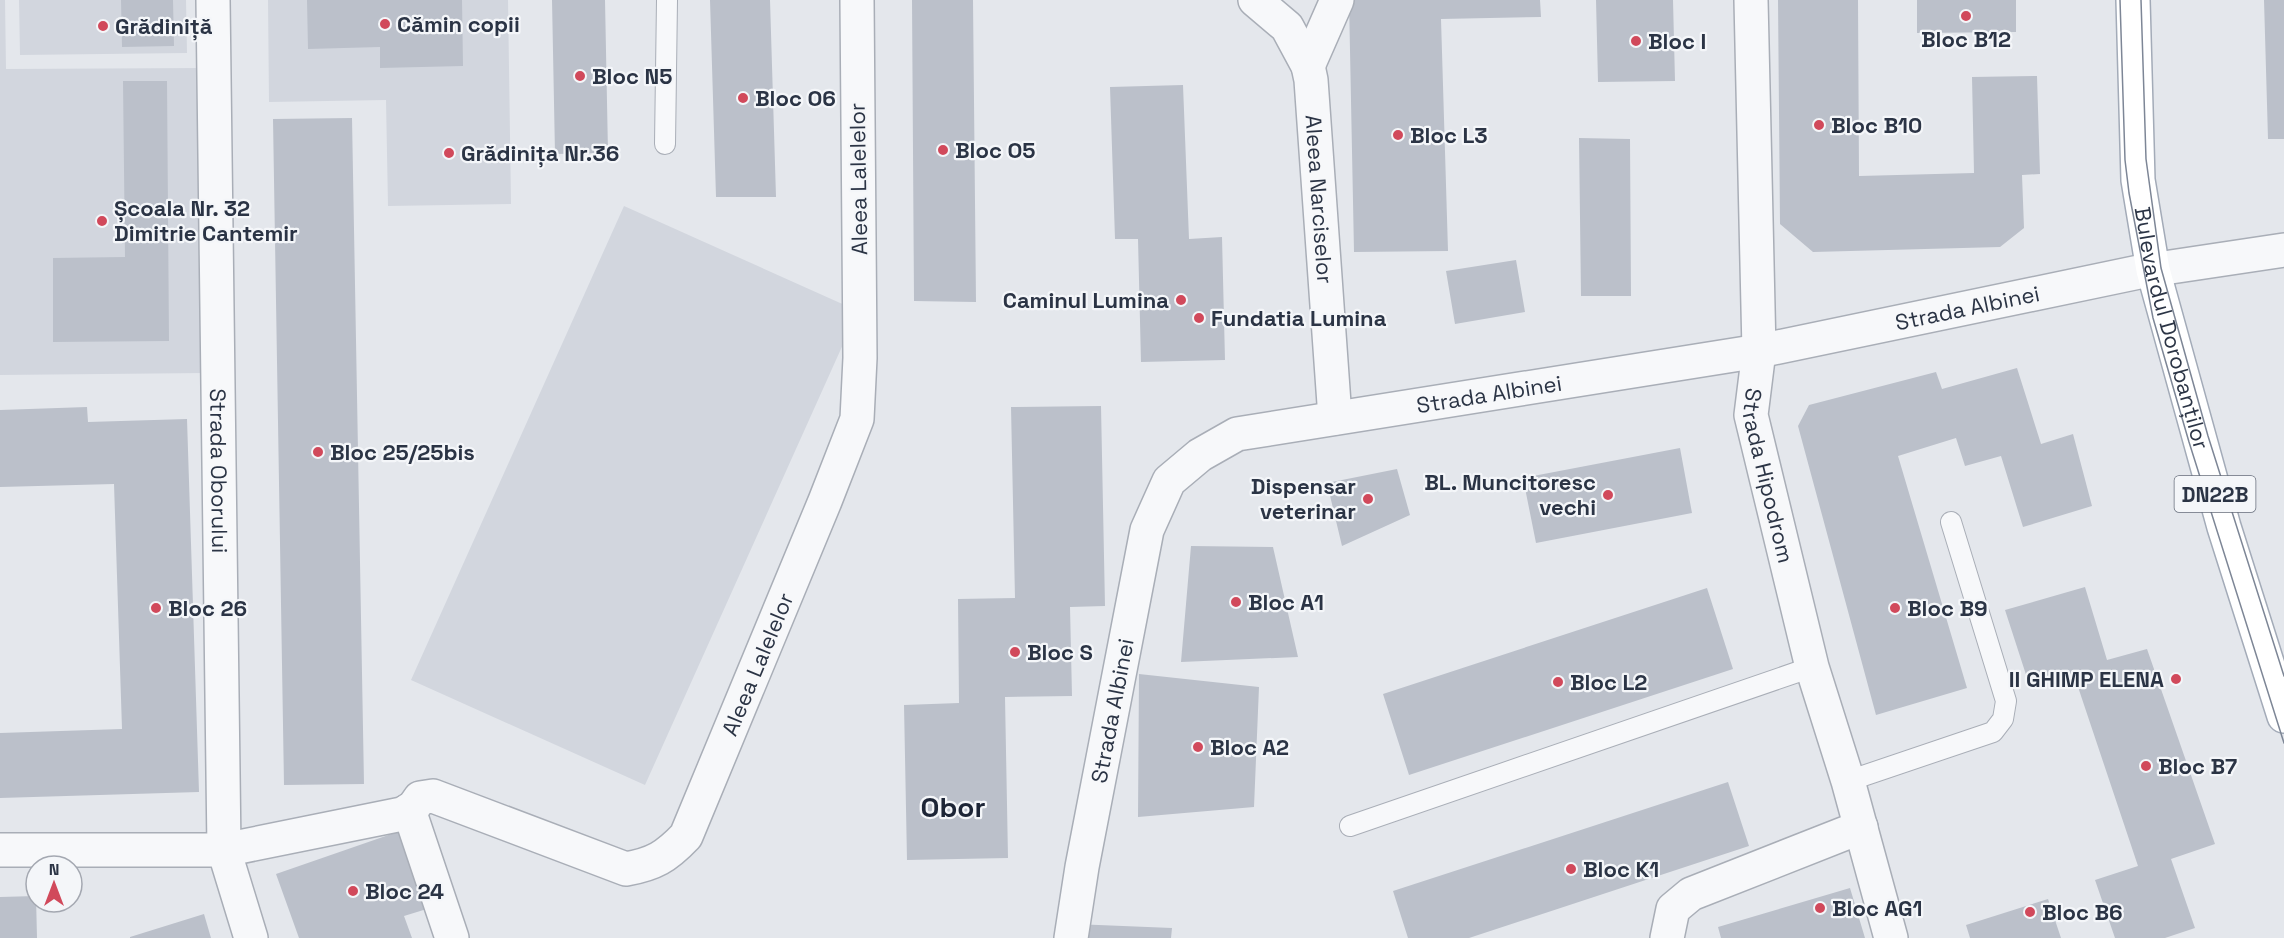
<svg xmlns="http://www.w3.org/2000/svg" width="2284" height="938" font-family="'Space Grotesk',sans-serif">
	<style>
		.built { fill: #d2d6de }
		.building { fill: #bbc0ca }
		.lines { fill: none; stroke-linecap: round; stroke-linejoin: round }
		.lane-casing { stroke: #a9aeb7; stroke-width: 22 }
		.street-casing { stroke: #a9aeb7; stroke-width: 36 }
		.primary-casing { stroke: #a3abb8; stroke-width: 36 }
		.lane { stroke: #f7f8fa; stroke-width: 20 }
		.street { stroke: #f7f8fa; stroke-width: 33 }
		.primary { stroke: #fff; stroke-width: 33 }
		.tram { stroke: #7d8696; stroke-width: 1.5 }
		.poi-dot { fill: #d1495b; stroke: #f4f6f9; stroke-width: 2 }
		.labels { text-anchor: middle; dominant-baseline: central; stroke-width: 4.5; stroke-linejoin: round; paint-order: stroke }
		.shield { fill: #f4f6f9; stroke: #676e7b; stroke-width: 1.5 }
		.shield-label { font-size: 21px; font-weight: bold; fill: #2b3445 }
		.poi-label { font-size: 22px; font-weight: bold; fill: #2b3445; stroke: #f4f6f9; text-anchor: start }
		.street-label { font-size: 22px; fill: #2b3445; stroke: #f4f6f9 }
		.district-label { font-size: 28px; font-weight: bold; fill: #1d2536; stroke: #f4f6f9 }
	</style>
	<rect width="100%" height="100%" fill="#e4e7ec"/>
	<path class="built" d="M 0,0 L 5,0 L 6,69 L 203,68 L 205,373 L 0,375 Z
		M 19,0 L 186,0 L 187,53 L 20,55 Z
		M 268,0 L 508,0 L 511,204 L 388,206 L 386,100 L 269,102 Z
		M 624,206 L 858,311 L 645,785 L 411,680 Z"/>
	<path class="building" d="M 121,0 L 173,0 L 174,46 L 122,47 Z
		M 307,0 L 462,0 L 463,66 L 380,68 L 380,47 L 308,49 Z
		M 552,0 L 605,0 L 608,153 L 555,154 Z
		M 710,0 L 770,0 L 776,197 L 716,197 Z
		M 912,0 L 973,0 L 976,302 L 914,301 Z
		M 1349,0 L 1540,0 L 1541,17 L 1441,19 L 1448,251 L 1354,252 Z
		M 1596,0 L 1673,0 L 1675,81 L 1598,82 Z
		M 1778,0 L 1858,0 L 1859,176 L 1974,173 L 1972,77 L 2037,76 L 2040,174 L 2022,175 L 2024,228 L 2000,247 L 1813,252 L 1780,224 Z
		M 1917,0 L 2016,0 L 2016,32 L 1917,33 Z
		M 2264,0 L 2284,0 L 2284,139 L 2268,139 Z
		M 123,81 L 167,81 L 169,341 L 53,342 L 53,258 L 125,257 Z
		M 1183,85 L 1189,239 L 1222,237 L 1225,360 L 1141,362 L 1138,239 L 1115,239 L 1110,87 Z
		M 352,118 L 364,784 L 284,785 L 273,119 Z
		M 1579,138 L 1630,139 L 1631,296 L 1581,296 Z
		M 1516,260 L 1525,312 L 1455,324 L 1446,271 Z
		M 2017,368 L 2041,444 L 2073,434 L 2092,506 L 2023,527 L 2001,456 L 1965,466 L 1956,438 L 1898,456 L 1967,688 L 1876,715 L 1798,426 L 1809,405 L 1936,372 L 1942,389 Z
		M 1101,406 L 1105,606 L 1070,607 L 1072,696 L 1005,697 L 1008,858 L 907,860 L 904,705 L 959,703 L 958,599 L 1015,598 L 1011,407 Z
		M 87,407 L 88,422 L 187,419 L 199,792 L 0,798 L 0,733 L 122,729 L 114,484 L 0,487 L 0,410 Z
		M 1680,448 L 1692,513 L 1536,543 L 1523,478 Z
		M 1397,469 L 1410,515 L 1342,546 L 1327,483 Z
		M 1191,546 L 1273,547 L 1298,657 L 1181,662 Z
		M 2085,587 L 2107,660 L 2147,649 L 2215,844 L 2171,859 L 2195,928 L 2165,938 L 2115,938 L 2095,880 L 2138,866 L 2074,675 L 2030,687 L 2005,610 Z
		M 1707,588 L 1733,669 L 1409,775 L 1383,694 Z
		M 1139,674 L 1259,687 L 1254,807 L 1138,817 Z
		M 1728,782 L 1749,846 L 1469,938 L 1408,938 L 1393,891 Z
		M 403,830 L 430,908 L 404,916 L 412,938 L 299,938 L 276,874 Z
		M 1850,888 L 1865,938 L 1721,938 L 1718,927 Z
		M 36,896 L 37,938 L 0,938 L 0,897 Z
		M 2048,899 L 2061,938 L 1970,938 L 1966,925 Z
		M 204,914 L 211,938 L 130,938 L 130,937 Z
		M 1074,924 L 1172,928 L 1171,938 L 1075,938 Z"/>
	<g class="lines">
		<defs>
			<path id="lane" d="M 665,144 L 667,0
				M 1848,781 L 1993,732 L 2003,719 L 2006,701 L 1951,522
				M 1350,826 L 1812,667"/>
			<g id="street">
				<path id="s1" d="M 213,0 L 224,850 L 251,938"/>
				<path id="s2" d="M 1255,0 L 1287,27 L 1308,66 L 1311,80 L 1335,418"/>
				<path id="s3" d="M 1751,0 L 1759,351 L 1751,415 L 1812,667 L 1848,781 L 1891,938"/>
				<path d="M 1308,66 L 1337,0"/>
				<path d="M 409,810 L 452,938"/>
				<path id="s4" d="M 0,850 L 224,850 L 402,814 L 413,808 L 420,798 L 433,796 L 626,869 C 654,864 666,857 686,836 L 825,501 L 857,419 L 860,358 L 857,0"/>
				<path id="s5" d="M 1071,938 L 1082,867 L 1147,530 L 1169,481 L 1200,455 L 1237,434 L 1759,351 L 2144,271 L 2284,250"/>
				<path d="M 1667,938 L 1673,909 L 1691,894 L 1861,827"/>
			</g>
			<g id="primary">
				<path id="s6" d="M 2133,0 L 2138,180 L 2153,270 L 2224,527 L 2284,716"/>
			</g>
		</defs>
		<use href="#lane" class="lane-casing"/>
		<use href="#street" class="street-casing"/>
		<use href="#primary" class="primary-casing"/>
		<use href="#lane" class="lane"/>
		<use href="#street" class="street"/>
		<use href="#primary" class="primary"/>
		<path class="tram" d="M 2120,0 L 2125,160 L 2129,193 L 2153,318 L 2189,442 L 2284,743
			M 2141,0 L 2146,159 L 2161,268 L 2208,436 L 2284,676"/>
	</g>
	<g class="poi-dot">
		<circle cx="1966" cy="16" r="6"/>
		<circle cx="385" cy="24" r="6"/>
		<circle cx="103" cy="26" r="6"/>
		<circle cx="1636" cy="41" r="6"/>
		<circle cx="580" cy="76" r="6"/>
		<circle cx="743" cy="98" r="6"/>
		<circle cx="1819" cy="125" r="6"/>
		<circle cx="1398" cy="135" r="6"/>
		<circle cx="943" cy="150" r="6"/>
		<circle cx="449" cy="153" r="6"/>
		<circle cx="102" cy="221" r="6"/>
		<circle cx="1181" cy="300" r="6"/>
		<circle cx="1199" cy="318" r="6"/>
		<circle cx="318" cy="452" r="6"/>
		<circle cx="1608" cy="495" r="6"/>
		<circle cx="1368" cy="499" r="6"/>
		<circle cx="1236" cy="602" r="6"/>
		<circle cx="156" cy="608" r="6"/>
		<circle cx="1895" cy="608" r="6"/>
		<circle cx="1015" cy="652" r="6"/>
		<circle cx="2176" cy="679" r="6"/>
		<circle cx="1558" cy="682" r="6"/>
		<circle cx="1198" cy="747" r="6"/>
		<circle cx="2146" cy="766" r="6"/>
		<circle cx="1571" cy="869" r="6"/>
		<circle cx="353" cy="891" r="6"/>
		<circle cx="1820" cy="908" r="6"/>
		<circle cx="2030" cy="912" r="6"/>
	</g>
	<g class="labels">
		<rect class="shield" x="2174.5" y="476" width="81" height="36" rx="4.5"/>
		<g class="shield-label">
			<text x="2215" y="494">DN22B</text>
		</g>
		<g class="poi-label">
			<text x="397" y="24">Cămin copii</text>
			<text x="115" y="26">Grădiniță</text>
			<text x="1966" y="39" text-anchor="middle">Bloc B12</text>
			<text x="1648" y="41">Bloc I</text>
			<text x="592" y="76">Bloc N5</text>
			<text x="755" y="98">Bloc O6</text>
			<text x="1831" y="125">Bloc B10</text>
			<text x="1410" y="135">Bloc L3</text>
			<text x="955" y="150">Bloc O5</text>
			<text x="461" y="153">Grădinița Nr.36</text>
			<text x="114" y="208">Școala Nr. 32<tspan x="114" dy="25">Dimitrie Cantemir</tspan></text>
			<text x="1169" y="300" text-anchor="end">Caminul Lumina</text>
			<text x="1211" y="318">Fundatia Lumina</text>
			<text x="330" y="452">Bloc 25/25bis</text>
			<text x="1596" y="482" text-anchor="end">BL. Muncitoresc<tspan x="1596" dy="25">vechi</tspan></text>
			<text x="1356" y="486" text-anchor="end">Dispensar<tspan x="1356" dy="25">veterinar</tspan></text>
			<text x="1248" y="602">Bloc A1</text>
			<text x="168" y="608">Bloc 26</text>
			<text x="1907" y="608">Bloc B9</text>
			<text x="1027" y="652">Bloc S</text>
			<text x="2164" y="679" text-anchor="end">II GHIMP ELENA</text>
			<text x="1570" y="682">Bloc L2</text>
			<text x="1210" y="747">Bloc A2</text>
			<text x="2158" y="766">Bloc B7</text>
			<text x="1583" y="869">Bloc K1</text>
			<text x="365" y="891">Bloc 24</text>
			<text x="1832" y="908">Bloc AG1</text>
			<text x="2042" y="912">Bloc B6</text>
		</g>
		<g class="street-label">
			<text transform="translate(858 179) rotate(-91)">Aleea Lalelelor</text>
			<text stroke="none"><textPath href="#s2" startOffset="220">Aleea Narciselor</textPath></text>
			<text stroke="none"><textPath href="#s5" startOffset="1293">Strada Albinei</textPath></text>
			<text stroke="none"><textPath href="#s6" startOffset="332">Bulevardul Dorobanților</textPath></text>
			<text stroke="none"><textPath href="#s5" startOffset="807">Strada Albinei</textPath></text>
			<text stroke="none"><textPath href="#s1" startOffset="471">Strada Oborului</textPath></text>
			<text stroke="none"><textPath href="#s3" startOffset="478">Strada Hipodrom</textPath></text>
			<text stroke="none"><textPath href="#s4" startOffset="906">Aleea Lalelelor</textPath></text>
			<text stroke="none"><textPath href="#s5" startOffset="231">Strada Albinei</textPath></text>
		</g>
		<g class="district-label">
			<text x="953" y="807">Obor</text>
		</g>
	</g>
	<g transform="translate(54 884)"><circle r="28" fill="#f4f6f9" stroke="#a4a8b1" stroke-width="1.5"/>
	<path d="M0-4.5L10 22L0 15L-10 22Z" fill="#d1495b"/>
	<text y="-9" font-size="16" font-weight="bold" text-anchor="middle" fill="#2b3445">N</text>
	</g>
</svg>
